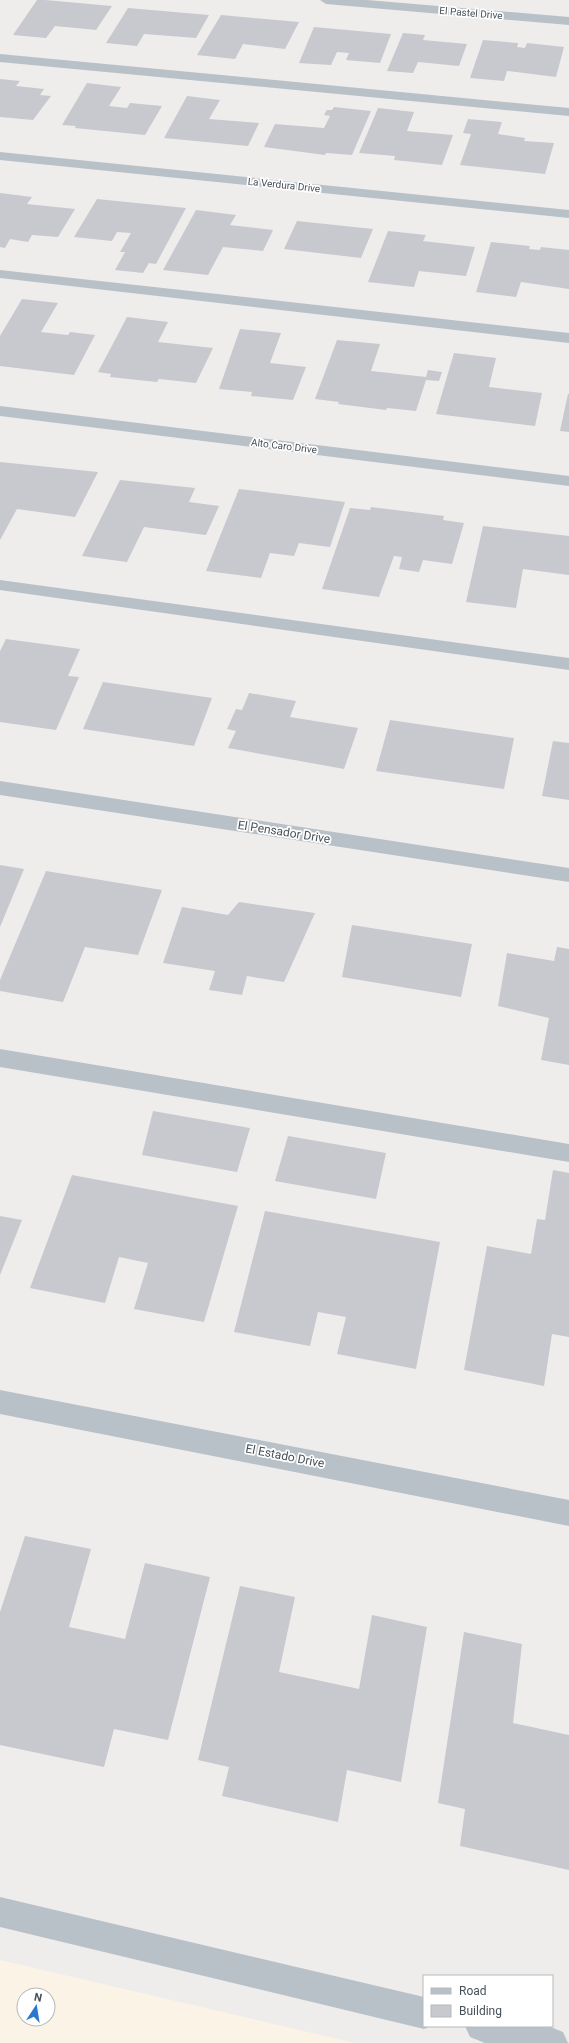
<svg xmlns="http://www.w3.org/2000/svg" width="569" height="2043" font-family="Roboto,sans-serif">
	<style>
		.commercial { fill: #faf3e6; fill-rule: evenodd }
		.building { fill: #c7c9cf }
		.lines { fill: none; stroke-linecap: round; stroke-linejoin: round }
		.minor { fill: #b9c1c8; fill-rule: evenodd }
		.labels { text-anchor: middle; dominant-baseline: central; stroke-width: 3.5; stroke-linejoin: round; paint-order: stroke }
		.far-street-label { font-size: 10px; fill: #465058; stroke: #fff }
		.street-label { font-size: 12px; fill: #465058; stroke: #fff }
	</style>
	<rect width="100%" height="100%" fill="#efecec"/>
	<path class="commercial" d="M 0,1960 L 355,2043 L 0,2043 ZM 24,1995 L 48,1995 L 48,2019 L 24,2019 Z"/>
	<path class="building" d="M 37,0 L 45,0 L 112,6 L 96,30 L 55,26 L 46,38 L 13,35 Z
		M 128,8 L 209,15 L 196,38 L 144,34 L 137,46 L 106,43 Z
		M 221,15 L 299,22 L 285,49 L 243,44 L 235,59 L 197,55 Z
		M 314,27 L 391,34 L 380,63 L 346,60 L 349,53 L 337,52 L 331,65 L 299,63 Z
		M 403,33 L 425,35 L 423,40 L 467,44 L 459,66 L 418,62 L 413,73 L 387,71 Z
		M 483,40 L 518,43 L 517,47 L 525,48 L 527,43 L 564,47 L 556,77 L 507,71 L 504,81 L 470,78 Z
		M 0,79 L 20,81 L 16,86 L 44,89 L 40,95 L 51,96 L 33,120 L 0,117 Z
		M 87,83 L 121,87 L 109,106 L 127,108 L 130,103 L 162,106 L 145,135 L 75,128 L 76,126 L 62,125 Z
		M 187,96 L 220,100 L 209,119 L 259,123 L 248,146 L 164,138 Z
		M 334,107 L 371,111 L 352,155 L 326,153 L 325,155 L 264,147 L 275,124 L 324,128 L 330,116 L 324,115 L 327,110 L 332,110 Z
		M 378,108 L 414,112 L 407,131 L 453,135 L 442,165 L 394,160 L 395,156 L 359,153 Z
		M 468,119 L 502,122 L 498,134 L 525,138 L 524,141 L 554,143 L 545,174 L 460,165 L 471,134 L 463,133 Z
		M 0,193 L 32,197 L 27,204 L 75,209 L 58,237 L 32,235 L 28,242 L 10,239 L 5,248 L 0,247 Z
		M 97,199 L 186,208 L 156,264 L 149,263 L 143,273 L 115,270 L 125,252 L 120,252 L 131,233 L 117,232 L 112,241 L 74,237 Z
		M 196,210 L 236,215 L 230,225 L 273,230 L 263,251 L 223,247 L 208,275 L 163,270 Z
		M 297,221 L 373,229 L 361,258 L 284,249 Z
		M 388,231 L 426,235 L 423,241 L 475,247 L 466,276 L 419,271 L 414,287 L 368,282 Z
		M 491,242 L 530,246 L 529,249 L 540,250 L 541,247 L 569,250 L 569,289 L 521,282 L 516,297 L 476,292 Z
		M 22,299 L 58,303 L 41,332 L 68,335 L 70,332 L 95,335 L 74,375 L 0,366 L 0,336 Z
		M 127,317 L 168,322 L 158,342 L 213,348 L 196,383 L 159,379 L 157,382 L 110,377 L 111,374 L 98,372 Z
		M 240,329 L 281,333 L 270,363 L 306,367 L 293,400 L 251,396 L 252,392 L 219,389 Z
		M 337,340 L 380,344 L 371,371 L 426,377 L 428,370 L 442,372 L 439,381 L 426,380 L 416,411 L 387,408 L 386,410 L 338,404 L 339,402 L 315,399 Z
		M 454,353 L 496,358 L 489,387 L 542,393 L 535,426 L 436,414 Z
		M 568,394 L 569,394 L 569,432 L 560,431 Z
		M 0,462 L 98,472 L 75,517 L 17,509 L 0,540 Z
		M 120,480 L 195,488 L 189,502 L 219,506 L 206,535 L 144,527 L 127,562 L 82,556 Z
		M 239,489 L 345,502 L 330,547 L 299,543 L 294,556 L 270,553 L 261,578 L 206,571 Z
		M 371,507 L 444,516 L 443,520 L 464,523 L 452,564 L 423,560 L 419,572 L 399,569 L 402,557 L 394,556 L 379,597 L 322,589 L 350,508 L 370,510 Z
		M 483,526 L 569,536 L 569,575 L 523,569 L 516,608 L 466,602 Z
		M 6,639 L 80,649 L 68,676 L 79,677 L 56,730 L 0,722 L 0,651 Z
		M 103,682 L 212,698 L 194,746 L 83,729 Z
		M 249,693 L 296,701 L 290,717 L 358,728 L 344,769 L 228,748 L 236,731 L 227,729 L 236,709 L 242,710 Z
		M 390,720 L 514,738 L 504,789 L 376,771 Z
		M 553,741 L 569,743 L 569,800 L 542,796 Z
		M 0,865 L 24,869 L 0,927 Z
		M 46,871 L 162,890 L 138,955 L 85,947 L 63,1002 L 0,991 L 0,980 Z
		M 239,902 L 315,913 L 284,982 L 247,976 L 242,995 L 209,990 L 215,971 L 163,963 L 182,907 L 228,915 Z
		M 352,925 L 472,944 L 461,997 L 342,977 Z
		M 557,947 L 569,949 L 569,1065 L 541,1060 L 549,1018 L 498,1006 L 507,953 L 554,961 Z
		M 153,1111 L 250,1128 L 237,1172 L 142,1155 Z
		M 288,1136 L 386,1153 L 376,1199 L 275,1181 Z
		M 553,1170 L 569,1173 L 569,1337 L 552,1334 L 544,1386 L 464,1370 L 487,1246 L 531,1254 L 537,1219 L 545,1220 Z
		M 72,1175 L 238,1206 L 204,1322 L 134,1309 L 148,1263 L 119,1257 L 105,1303 L 30,1288 Z
		M 265,1211 L 440,1242 L 416,1369 L 337,1354 L 346,1317 L 318,1312 L 310,1346 L 234,1332 Z
		M 0,1216 L 22,1220 L 0,1275 Z
		M 25,1536 L 91,1549 L 69,1627 L 125,1639 L 145,1563 L 210,1577 L 168,1740 L 114,1729 L 104,1767 L 0,1745 L 0,1612 Z
		M 240,1586 L 295,1597 L 279,1672 L 359,1689 L 372,1615 L 427,1627 L 401,1782 L 347,1770 L 338,1822 L 222,1796 L 229,1767 L 198,1760 Z
		M 464,1632 L 522,1644 L 513,1723 L 569,1735 L 569,1870 L 460,1846 L 465,1809 L 438,1803 Z"/>
	<g class="lines">
		<path class="minor" d="M 320,0 L 367,0 L 569,17 L 569,25 L 326,4 Z
			M 0,54 L 569,108 L 569,116 L 0,62 Z
			M 0,152 L 569,210 L 569,218 L 0,160 Z
			M 0,270 L 569,333 L 569,343 L 0,278 Z
			M 0,406 L 569,476 L 569,486 L 0,416 Z
			M 0,580 L 569,658 L 569,670 L 0,590 Z
			M 0,781 L 569,868 L 569,882 L 0,795 Z
			M 0,1049 L 569,1144 L 569,1162 L 0,1067 Z
			M 0,1390 L 569,1500 L 569,1526 L 0,1414 Z
			M 0,1897 L 424,1997 L 424,2026 L 431,2026 L 424,2029 L 0,1927 Z
			M 465,2026 L 548,2026 L 563,2032 L 568,2043 L 485,2043 L 470,2037 Z"/>
	</g>
	<g class="labels">
		<g class="far-street-label">
			<text transform="translate(471 13) rotate(5)">El Pastel Drive</text>
			<text transform="translate(284 185) rotate(6)">La Verdura Drive</text>
			<text transform="translate(284 446) rotate(7)">Alto Caro Drive</text>
		</g>
		<g class="street-label">
			<text transform="translate(284 832) rotate(9)">El Pensador Drive</text>
			<text transform="translate(285 1456) rotate(11)">El Estado Drive</text>
		</g>
	</g>
	<rect x="423" y="1975" width="130" height="52" fill="#ffffff" stroke="#b5b9bc"/>
	<rect x="431" y="1988" width="20" height="6" fill="#b9c1c8" stroke="#b5b9bc"/>
	<text x="459" y="1995" font-size="12" fill="#465058">Road</text>
	<rect x="431" y="2005" width="20" height="12" fill="#c7c9cf" stroke="#b5b9bc"/>
	<text x="459" y="2015" font-size="12" fill="#465058">Building</text>
	<g transform="translate(36 2007) rotate(12)"><circle r="19" fill="#ffffff" stroke="#b5b9bc"/>
	<path d="M0-3L7 15L0 10L-7 15Z" fill="#2878ce"/>
	<text y="-6" font-size="11" font-weight="bold" text-anchor="middle" fill="#465058">N</text>
	</g>
</svg>
